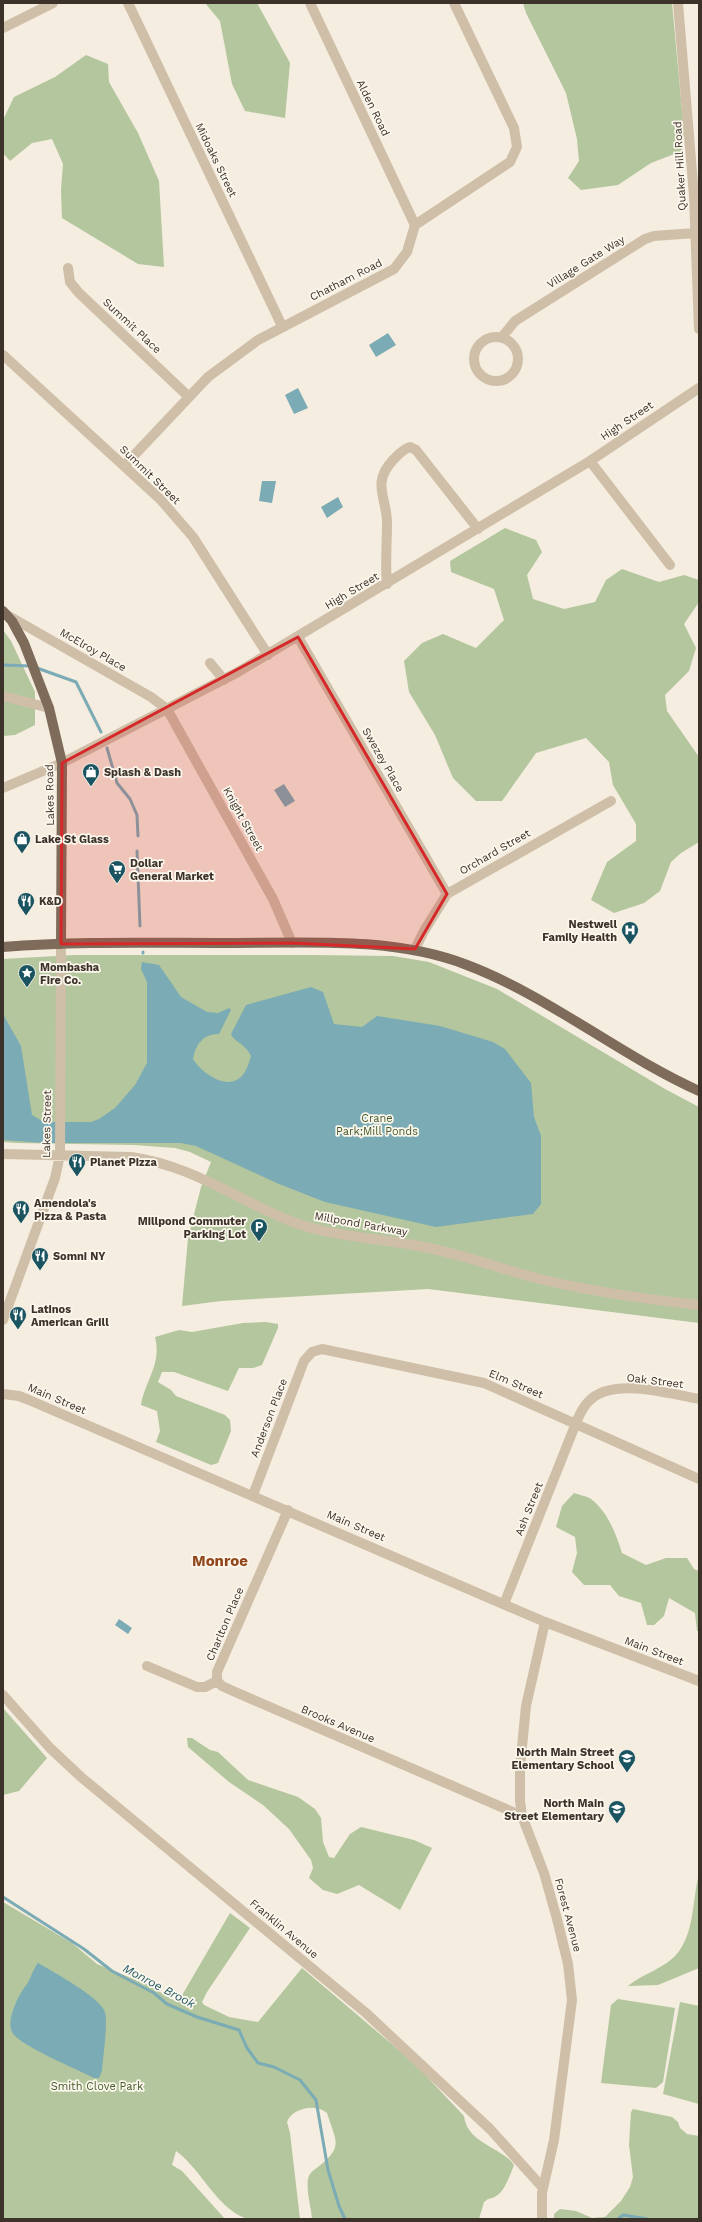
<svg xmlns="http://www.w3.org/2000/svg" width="702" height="2222" font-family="'Work Sans',sans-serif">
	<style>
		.green { fill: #b3c69d }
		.water { fill: #7babb5 }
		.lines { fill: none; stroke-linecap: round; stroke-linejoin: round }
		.stream { stroke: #7babb5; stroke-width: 3 }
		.minor { stroke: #cfbfa9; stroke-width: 10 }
		.major { stroke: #7f6b5a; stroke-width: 10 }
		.marked { fill: #d62828; fill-opacity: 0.2; stroke: #d62828; stroke-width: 3; stroke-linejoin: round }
		.labels { text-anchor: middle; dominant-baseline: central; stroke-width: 3.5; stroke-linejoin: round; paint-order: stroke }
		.street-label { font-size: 11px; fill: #3c322a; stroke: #fcf7ed }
		.poi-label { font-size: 11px; font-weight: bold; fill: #3c322a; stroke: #fcf7ed; text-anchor: start }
		.park-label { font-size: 11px; fill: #445c2b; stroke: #fcf7ed }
		.water-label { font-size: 12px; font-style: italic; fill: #1b5461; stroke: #fcf7ed }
		.district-label { font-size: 15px; font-weight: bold; fill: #92461b; stroke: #fcf7ed }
	</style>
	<rect width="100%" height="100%" fill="#f5eddf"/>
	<path class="green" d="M 205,3 L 257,3 L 290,63 L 285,118 L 245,111 L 232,84 L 220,21 Z
		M 523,3 L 672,3 L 684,132 L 682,151 L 651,163 L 618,185 L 581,190 L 568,178 L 579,161 L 577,139 L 566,93 L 526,13 Z
		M 86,55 L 108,64 L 109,82 L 138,133 L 159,181 L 164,267 L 138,264 L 62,218 L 61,190 L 63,164 L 52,139 L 32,143 L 10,161 L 3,153 L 3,120 L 14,97 L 55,77 Z
		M 505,528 L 536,540 L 542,552 L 527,575 L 533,599 L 564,609 L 595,602 L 606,580 L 622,569 L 659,582 L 684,575 L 699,580 L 699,602 L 684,624 L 696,648 L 689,671 L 665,695 L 667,711 L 699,757 L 699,842 L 681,853 L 671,862 L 660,891 L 644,903 L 614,913 L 591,900 L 607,862 L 636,841 L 636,824 L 613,785 L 609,762 L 586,738 L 536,753 L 502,801 L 476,801 L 453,778 L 435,735 L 409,692 L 404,661 L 422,643 L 443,634 L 476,648 L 504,620 L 494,589 L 451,572 L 450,561 Z
		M 3,630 L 11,641 L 35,692 L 35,725 L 15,735 L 3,736 Z
		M 74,955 L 314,955 L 393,956 L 429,962 L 497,989 L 665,1089 L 699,1107 L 699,1323 L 428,1289 L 221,1301 L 182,1306 L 188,1238 L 201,1187 L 211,1162 L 190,1152 L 175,1148 L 134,1145 L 16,1143 L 3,1142 L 3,959 Z
		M 266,1322 L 278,1324 L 278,1328 L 262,1365 L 253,1368 L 239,1368 L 228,1391 L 174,1372 L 162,1372 L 158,1382 L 171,1390 L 176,1396 L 225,1415 L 230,1420 L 231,1431 L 218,1463 L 211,1465 L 156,1442 L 160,1431 L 157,1411 L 141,1405 C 145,1380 162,1365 155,1337 L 179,1330 L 192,1332 L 243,1323 Z
		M 574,1493 C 579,1495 587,1496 591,1499 C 608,1512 616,1534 622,1553 L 646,1565 L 666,1558 L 687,1558 L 694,1569 L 699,1571 L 699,1631 L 697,1631 L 695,1613 L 669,1598 L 664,1616 L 654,1625 L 647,1625 L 641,1603 L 619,1596 L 610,1585 L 584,1585 L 572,1572 L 577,1553 L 575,1537 L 556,1527 L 562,1506 Z
		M 3,1708 L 47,1758 L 19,1791 L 3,1795 Z
		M 187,1738 L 192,1738 L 210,1750 L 218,1752 L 248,1780 L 298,1797 L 315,1809 L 321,1818 L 323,1842 L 329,1857 L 334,1858 L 350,1834 L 361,1827 L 414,1840 L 432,1848 L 400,1910 L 359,1885 L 337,1894 L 323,1890 L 309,1878 L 313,1868 L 311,1860 L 289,1829 L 263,1805 L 229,1782 L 188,1747 Z
		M 699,1874 L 699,1968 L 658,1985 L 628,1986 C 641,1975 664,1968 675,1956 C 695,1935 692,1900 699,1874 Z
		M 3,1902 L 72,1943 L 97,1964 L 148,1985 L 175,2001 L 181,1997 L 230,1913 L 250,1928 L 207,1992 L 202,2002 L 204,2005 L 229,2017 L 258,2022 L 302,1968 L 414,2063 L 464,2116 C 467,2141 495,2146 511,2161 L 514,2165 C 508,2179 504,2197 488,2199 L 484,2202 L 479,2219 L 312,2219 C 311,2207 306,2190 308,2179 C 309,2173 314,2170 318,2167 C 344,2146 336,2142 327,2113 C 316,2103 292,2108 287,2122 L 290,2133 L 300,2219 C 288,2219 254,2222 245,2218 C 216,2207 201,2169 176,2151 L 172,2165 L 182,2171 L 225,2219 L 3,2219 Z
		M 618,1999 L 675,2008 L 663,2082 L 656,2088 L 601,2083 L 611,2005 Z
		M 680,2002 L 699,2006 L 699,2104 L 663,2094 Z
		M 633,2109 L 672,2117 L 678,2122 L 680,2128 L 687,2134 L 699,2136 L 699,2219 L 554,2219 L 554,2214 L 560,2209 L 576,2211 L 592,2218 L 605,2217 L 621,2201 L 630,2187 L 633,2177 L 629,2145 L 631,2112 Z"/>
	<path class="water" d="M 388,333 L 396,345 L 376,357 L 369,345 Z
		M 298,388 L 308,408 L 294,414 L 285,395 Z
		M 262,481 L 276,481 L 272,503 L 259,501 Z
		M 338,497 L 343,507 L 327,518 L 321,507 Z
		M 284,784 L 295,801 L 285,807 L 274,790 Z
		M 142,962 L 159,965 L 181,997 L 207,1012 L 218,1013 L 229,1008 L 231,1010 L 219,1034 C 203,1034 196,1044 193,1059 C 201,1072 226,1091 241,1077 C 246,1072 249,1063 251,1056 C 245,1043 235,1043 231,1034 L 246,1005 L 311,987 L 323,992 L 334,1024 L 362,1027 L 377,1016 L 440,1026 L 493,1042 L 505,1049 L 531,1083 L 534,1117 L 541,1136 L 541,1204 L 533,1214 L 436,1227 L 325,1202 L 279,1184 L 196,1146 L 181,1143 L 44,1143 L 3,1140 L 3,1014 L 21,1046 L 32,1115 L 44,1122 L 91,1122 L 99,1119 L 115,1108 L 135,1085 L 147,1063 L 147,982 L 141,969 Z
		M 119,1619 L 132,1628 L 128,1634 L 115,1625 Z
		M 38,1963 C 53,1972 100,1997 105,2012 C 108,2023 103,2057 102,2071 L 99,2078 L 94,2078 C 79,2070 18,2045 12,2032 C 6,2019 19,1994 27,1984 C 31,1978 34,1967 38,1963 Z"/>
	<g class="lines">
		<path class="stream" d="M 3,665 L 31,666
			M 37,668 L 76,682 L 101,732
			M 107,748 L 117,783 L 130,799 L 137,815 L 138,836
			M 137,851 L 140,926
			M 143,952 L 143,953
			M 3,1897 L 84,1949 L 112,1971 L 154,1993 L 167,2004 L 197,2017 L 239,2030 L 247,2048 L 258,2063 L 274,2067 L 300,2080 L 316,2100 L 328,2170 L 339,2206 L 345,2219
			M 618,2219 L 623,2215 L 648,2219"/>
		<path class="minor" d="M 128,3 L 282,326
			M 310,3 L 415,225
			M 678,3 L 694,196 L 699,329
			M 3,28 L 53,3
			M 68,268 L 70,282 L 79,293 L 189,397
			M474 359a22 22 0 1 1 44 0a22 22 0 1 1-44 0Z
			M 502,337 L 515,321 L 645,239 L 654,236 L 695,233
			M 3,355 L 160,499 L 193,537 L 268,655
			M 590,461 L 670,565
			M 124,466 L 208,377 L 258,340 L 394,269 L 407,252 L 415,225 L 510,162 L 517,147 L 514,128 L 454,3
			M 387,584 C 385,564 387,544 387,523 C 387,497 371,484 393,460 C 399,454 403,449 410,447 L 416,450 L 478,529
			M 7,615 L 151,697 L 167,709 L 273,899 L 292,943
			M 298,637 L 447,894
			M 210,663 L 224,680
			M 3,696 L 49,708
			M 3,788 L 62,763 L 238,672 L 590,461 L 699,388
			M 415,949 L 424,931 L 447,894 L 611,801
			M 3,1154 L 131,1157 C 198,1166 247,1208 308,1227 C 349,1239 392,1239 433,1249 C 467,1256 499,1268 532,1277 C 586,1291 644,1299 699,1305
			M 3,1320 L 55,1178 L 60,1155 L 61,944
			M 3,1394 L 19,1396 L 29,1400 L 545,1622 L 699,1681
			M 253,1495 L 304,1361 L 312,1352 L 322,1349 L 484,1383 L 699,1479
			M 504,1604 L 576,1423 C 579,1416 582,1408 588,1402 C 611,1376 670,1394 699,1399
			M 147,1666 L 197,1687 L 205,1687 L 217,1681
			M 217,1681 L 222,1686 L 233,1691 L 522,1816
			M 217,1681 L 217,1672 L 288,1510
			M 3,1695 L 50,1748 L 81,1777 L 366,2013 L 490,2129 L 543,2188
			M 542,2219 L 542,2193 L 554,2140 L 572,2000 L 568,1964 L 557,1919 L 544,1873 L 522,1816 L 520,1801 L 520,1767 L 526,1706 L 545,1622"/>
		<path class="major" d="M 3,611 L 12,621 L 24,643 L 49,708 L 62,763 L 61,944
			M 3,947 C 76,941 150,943 223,943 C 302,943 393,936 467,965 C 549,996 619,1055 699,1091"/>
	</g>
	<path class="marked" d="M 298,637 L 447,894 L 415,949 L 292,943 L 61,944 L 62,763 Z"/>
	<defs>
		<symbol id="shop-pin" viewBox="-11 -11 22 30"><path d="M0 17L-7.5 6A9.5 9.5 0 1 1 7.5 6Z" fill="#1b5461" stroke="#fcf7ed"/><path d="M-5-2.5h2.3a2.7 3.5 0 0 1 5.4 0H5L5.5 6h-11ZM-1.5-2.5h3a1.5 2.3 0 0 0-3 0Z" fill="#fff"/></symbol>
		<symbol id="supermarket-pin" viewBox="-11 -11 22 30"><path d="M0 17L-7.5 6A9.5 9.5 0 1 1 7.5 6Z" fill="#1b5461" stroke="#fcf7ed"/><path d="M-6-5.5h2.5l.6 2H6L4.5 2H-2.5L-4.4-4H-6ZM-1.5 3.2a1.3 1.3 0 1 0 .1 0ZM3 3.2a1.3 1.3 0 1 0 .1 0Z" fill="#fff"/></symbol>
		<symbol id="restaurant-pin" viewBox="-11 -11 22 30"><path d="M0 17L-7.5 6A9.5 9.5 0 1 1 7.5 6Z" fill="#1b5461" stroke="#fcf7ed"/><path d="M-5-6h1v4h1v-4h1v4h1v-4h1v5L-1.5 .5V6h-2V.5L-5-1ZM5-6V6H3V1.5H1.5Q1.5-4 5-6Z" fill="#fff"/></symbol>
		<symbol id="hospital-pin" viewBox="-11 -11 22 30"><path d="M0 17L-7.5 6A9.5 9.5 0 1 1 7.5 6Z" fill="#1b5461" stroke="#fcf7ed"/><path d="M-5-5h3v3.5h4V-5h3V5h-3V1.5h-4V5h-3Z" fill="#fff"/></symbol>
		<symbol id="sight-pin" viewBox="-11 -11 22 30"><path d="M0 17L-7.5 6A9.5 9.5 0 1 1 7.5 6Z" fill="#1b5461" stroke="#fcf7ed"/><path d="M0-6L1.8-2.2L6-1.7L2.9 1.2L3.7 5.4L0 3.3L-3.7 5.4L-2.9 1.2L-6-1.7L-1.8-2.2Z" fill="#fff"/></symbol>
		<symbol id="parking-pin" viewBox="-11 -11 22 30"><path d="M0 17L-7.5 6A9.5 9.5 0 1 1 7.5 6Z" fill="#1b5461" stroke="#fcf7ed"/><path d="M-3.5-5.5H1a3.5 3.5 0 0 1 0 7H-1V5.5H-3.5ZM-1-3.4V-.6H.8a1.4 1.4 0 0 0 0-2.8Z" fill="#fff"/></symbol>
		<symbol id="school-pin" viewBox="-11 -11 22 30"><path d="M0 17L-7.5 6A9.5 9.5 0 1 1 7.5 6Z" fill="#1b5461" stroke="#fcf7ed"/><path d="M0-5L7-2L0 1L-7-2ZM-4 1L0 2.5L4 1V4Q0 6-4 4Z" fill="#fff"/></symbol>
	</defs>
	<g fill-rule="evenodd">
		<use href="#shop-pin" x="81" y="762" width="20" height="27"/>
		<use href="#shop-pin" x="12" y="829" width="20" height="27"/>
		<use href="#supermarket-pin" x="107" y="859" width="20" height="27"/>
		<use href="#restaurant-pin" x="16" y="891" width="20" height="27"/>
		<use href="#hospital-pin" x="620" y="920" width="20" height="27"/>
		<use href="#sight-pin" x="17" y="963" width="20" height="27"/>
		<use href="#restaurant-pin" x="67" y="1152" width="20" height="27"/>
		<use href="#restaurant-pin" x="11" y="1199" width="20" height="27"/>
		<use href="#parking-pin" x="249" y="1217" width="20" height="27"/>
		<use href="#restaurant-pin" x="30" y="1246" width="20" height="27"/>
		<use href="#restaurant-pin" x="8" y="1305" width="20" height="27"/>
		<use href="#school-pin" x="617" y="1748" width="20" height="27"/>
		<use href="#school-pin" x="607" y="1799" width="20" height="27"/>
	</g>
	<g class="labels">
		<g class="street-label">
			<text transform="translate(373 108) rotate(64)">Alden Road</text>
			<text transform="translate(216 160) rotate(64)">Midoaks Street</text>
			<text transform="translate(680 166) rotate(-93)">Quaker Hill Road</text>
			<text transform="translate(586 262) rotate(-32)">Village Gate Way</text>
			<text transform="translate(346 280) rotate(-27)">Chatham Road</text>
			<text transform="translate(132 326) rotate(43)">Summit Place</text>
			<text transform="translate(627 421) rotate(-34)">High Street</text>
			<text transform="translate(150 475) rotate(44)">Summit Street</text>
			<text transform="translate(352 591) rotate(-31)">High Street</text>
			<text transform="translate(93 650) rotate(30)">McElroy Place</text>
			<text transform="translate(383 760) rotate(60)">Swezey Place</text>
			<text transform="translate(50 795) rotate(-91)">Lakes Road</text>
			<text transform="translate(243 819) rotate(61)">Knight Street</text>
			<text transform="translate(495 852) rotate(-30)">Orchard Street</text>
			<text transform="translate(47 1124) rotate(-89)">Lakes Street</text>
			<text transform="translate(361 1224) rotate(10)">Millpond Parkway</text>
			<text transform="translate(655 1381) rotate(7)">Oak Street</text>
			<text transform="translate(516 1384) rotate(23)">Elm Street</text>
			<text transform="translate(57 1399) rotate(23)">Main Street</text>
			<text transform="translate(269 1418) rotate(-69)">Anderson Place</text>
			<text transform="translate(529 1509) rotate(-68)">Ash Street</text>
			<text transform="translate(356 1526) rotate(23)">Main Street</text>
			<text transform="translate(225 1624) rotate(-67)">Charlton Place</text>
			<text transform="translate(654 1651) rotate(21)">Main Street</text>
			<text transform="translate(338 1724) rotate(23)">Brooks Avenue</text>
			<text transform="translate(568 1915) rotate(75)">Forest Avenue</text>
			<text transform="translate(284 1929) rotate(40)">Franklin Avenue</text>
		</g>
		<g class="poi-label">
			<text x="104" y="772">Splash &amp; Dash</text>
			<text x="35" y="839">Lake St Glass</text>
			<text x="130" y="863">Dollar<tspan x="130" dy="13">General Market</tspan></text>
			<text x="39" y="901">K&amp;D</text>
			<text x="617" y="924" text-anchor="end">Nestwell<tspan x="617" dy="13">Family Health</tspan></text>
			<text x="40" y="967">Mombasha<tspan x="40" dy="13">Fire Co.</tspan></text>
			<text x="90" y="1162">Planet Pizza</text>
			<text x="34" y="1203">Amendola's<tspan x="34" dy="13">Pizza &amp; Pasta</tspan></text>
			<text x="246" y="1221" text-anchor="end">Millpond Commuter<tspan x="246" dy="13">Parking Lot</tspan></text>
			<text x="53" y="1256">Somni NY</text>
			<text x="31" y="1309">Latinos<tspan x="31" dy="13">American Grill</tspan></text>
			<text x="614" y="1752" text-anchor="end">North Main Street<tspan x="614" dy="13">Elementary School</tspan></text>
			<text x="604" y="1803" text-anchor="end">North Main<tspan x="604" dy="13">Street Elementary</tspan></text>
		</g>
		<g class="park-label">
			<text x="377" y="1118">Crane<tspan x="377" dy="13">Park;Mill Ponds</tspan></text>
			<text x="97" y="2086">Smith Clove Park</text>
		</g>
		<g class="water-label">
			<text transform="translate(159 1986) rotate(28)">Monroe Brook</text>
		</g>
		<g class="district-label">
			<text x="220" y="1561">Monroe</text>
		</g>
	</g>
	<rect width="702" height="2222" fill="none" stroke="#3c322a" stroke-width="8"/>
</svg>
